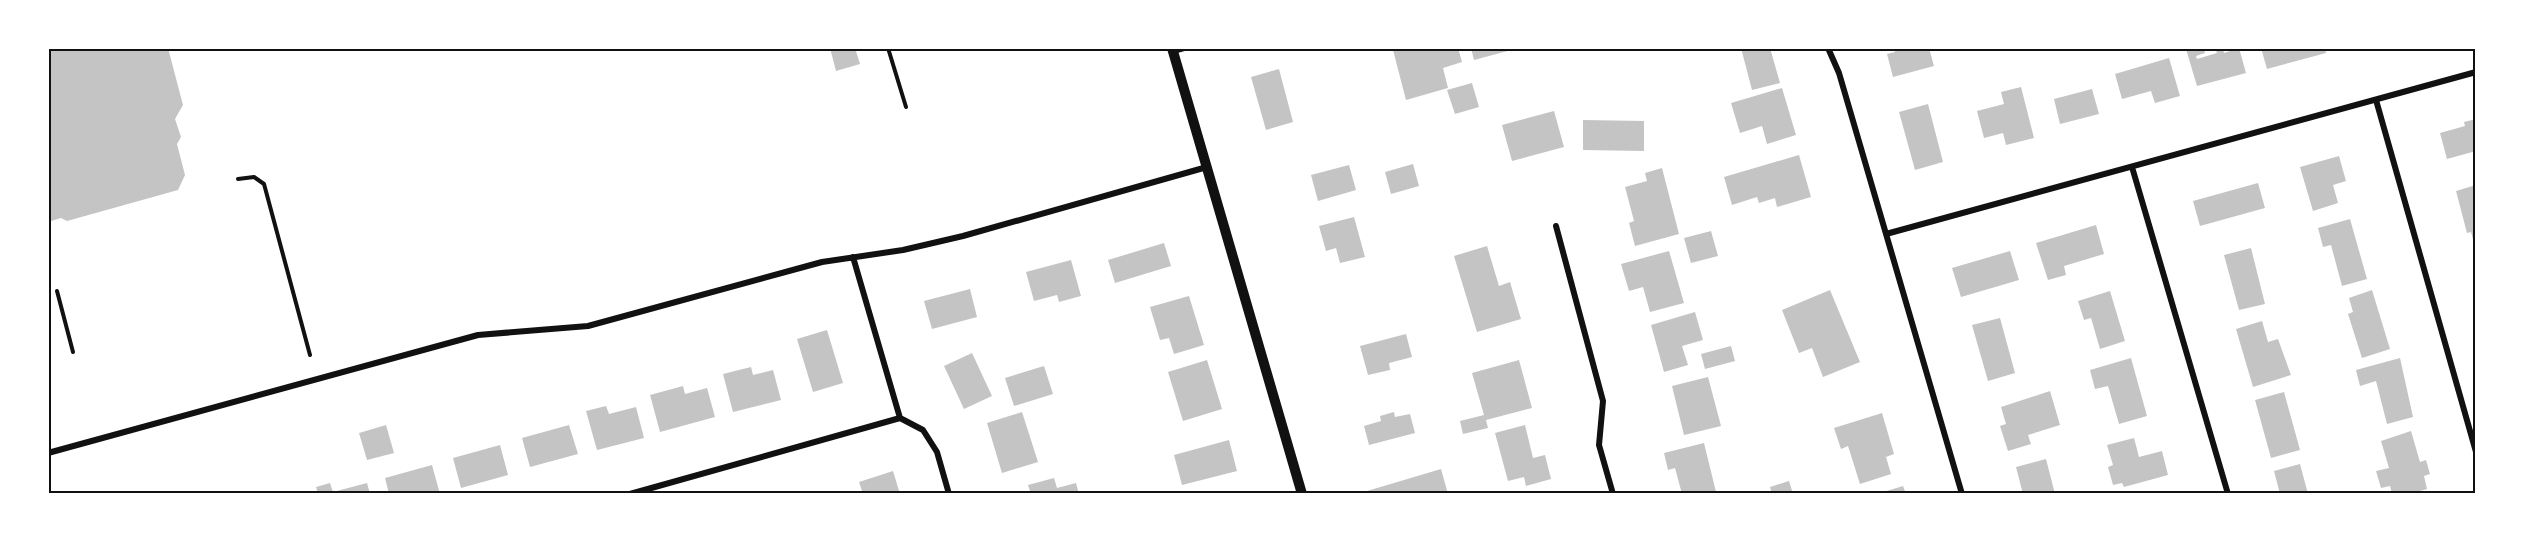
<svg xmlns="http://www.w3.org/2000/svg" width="2524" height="542" font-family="Karla,sans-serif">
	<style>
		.building { fill: #c4c4c4 }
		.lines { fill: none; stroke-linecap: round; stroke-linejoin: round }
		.path { stroke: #111; stroke-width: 4 }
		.minor { stroke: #111; stroke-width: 6 }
		.tertiary { stroke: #111; stroke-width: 10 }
		.neatline { fill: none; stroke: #111; stroke-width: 2 }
	</style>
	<rect width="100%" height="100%" fill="#fff"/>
	<path class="building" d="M 48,48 L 168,48 L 183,105 L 175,119 L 181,137 L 177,144 L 185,175 L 178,190 L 67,221 L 61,218 L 48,222 Z
		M 830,48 L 855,48 L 860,64 L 836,71 Z
		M 1400,48 L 1458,48 L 1462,62 L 1443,68 L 1448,88 L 1406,100 L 1393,50 Z
		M 1471,48 L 1515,48 L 1515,49 L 1474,60 Z
		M 1741,48 L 1770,48 L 1780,83 L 1752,90 Z
		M 1894,48 L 1929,48 L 1934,66 L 1893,77 L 1887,54 L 1895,52 Z
		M 2204,48 L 2205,53 L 2196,56 L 2197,59 L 2217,53 L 2215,48 L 2223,48 L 2224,53 L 2239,48 L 2246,73 L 2197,86 L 2186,49 Z
		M 2261,48 L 2325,48 L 2326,53 L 2267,69 Z
		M 2169,58 L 2180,96 L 2155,103 L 2151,91 L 2122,99 L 2115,74 Z
		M 1279,69 L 1293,122 L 1266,130 L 1251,77 Z
		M 1472,83 L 1479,107 L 1455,114 L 1447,90 Z
		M 2021,87 L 2034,138 L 2006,145 L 2003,133 L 1984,138 L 1977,111 L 2004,104 L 2001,92 Z
		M 1782,88 L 1796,135 L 1767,144 L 1762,126 L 1740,133 L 1731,103 Z
		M 2092,89 L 2099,114 L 2060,124 L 2054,99 Z
		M 1928,104 L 1943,162 L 1915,170 L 1899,112 Z
		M 1554,111 L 1564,147 L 1512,161 L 1502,125 Z
		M 2476,119 L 2476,151 L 2447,159 L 2440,133 L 2465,126 L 2464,122 Z
		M 1583,120 L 1644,121 L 1644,151 L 1583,150 Z
		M 1799,155 L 1811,197 L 1777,207 L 1775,198 L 1759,203 L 1757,197 L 1732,205 L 1724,177 Z
		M 2339,156 L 2346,181 L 2333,185 L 2338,203 L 2313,211 L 2300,167 Z
		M 1413,164 L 1419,186 L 1391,194 L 1385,172 Z
		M 1349,165 L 1356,190 L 1318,201 L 1311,175 Z
		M 1662,168 L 1679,234 L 1635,246 L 1629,223 L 1634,221 L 1625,187 L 1647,181 L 1645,173 Z
		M 2258,183 L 2265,208 L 2200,226 L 2193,201 Z
		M 2476,185 L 2476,247 L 2475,247 L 2471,232 L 2467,233 L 2456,191 Z
		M 1354,217 L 1365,257 L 1340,263 L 1336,248 L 1326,251 L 1319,226 Z
		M 2350,219 L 2367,279 L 2342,286 L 2331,245 L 2323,247 L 2318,228 Z
		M 2096,225 L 2104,254 L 2064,266 L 2066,275 L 2048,280 L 2036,243 Z
		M 1711,231 L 1718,256 L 1691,263 L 1684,238 Z
		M 1164,243 L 1171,266 L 1115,283 L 1108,260 Z
		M 1487,246 L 1499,286 L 1510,282 L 1521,319 L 1477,332 L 1454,256 Z
		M 2251,248 L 2265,304 L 2239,310 L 2224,255 Z
		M 1669,251 L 1684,303 L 1650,312 L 1643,287 L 1629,291 L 1621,264 Z
		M 2010,251 L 2019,280 L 1961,297 L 1952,268 Z
		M 1071,260 L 1081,296 L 1059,302 L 1057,295 L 1034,301 L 1026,272 Z
		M 970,289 L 977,317 L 932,329 L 924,301 Z
		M 1830,290 L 1860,362 L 1823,377 L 1812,348 L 1799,353 L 1782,310 Z
		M 2372,290 L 2390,349 L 2362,358 L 2348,314 L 2353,312 L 2349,298 Z
		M 2110,291 L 2125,341 L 2100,349 L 2091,318 L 2084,320 L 2078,301 Z
		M 1189,296 L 1204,345 L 1174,354 L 1169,338 L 1160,340 L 1150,307 Z
		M 1695,312 L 1703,340 L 1682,346 L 1688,365 L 1664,372 L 1651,325 Z
		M 2000,318 L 2015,373 L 1988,381 L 1972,325 Z
		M 2262,321 L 2268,342 L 2278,339 L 2291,375 L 2253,387 L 2236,329 Z
		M 827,330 L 843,383 L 813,392 L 797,339 Z
		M 1406,334 L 1412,357 L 1389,363 L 1390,370 L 1368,375 L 1360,346 Z
		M 1731,346 L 1735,361 L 1705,369 L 1701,354 Z
		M 972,353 L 992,396 L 964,409 L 944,366 Z
		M 2131,358 L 2147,416 L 2119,424 L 2108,386 L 2095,389 L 2090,370 Z
		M 2400,358 L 2413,417 L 2387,424 L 2376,381 L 2360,386 L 2356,370 Z
		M 1207,360 L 1222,409 L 1183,421 L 1168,372 Z
		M 1519,360 L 1532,408 L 1486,420 L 1488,428 L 1463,434 L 1460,421 L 1484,415 L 1472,373 Z
		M 1044,366 L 1053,394 L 1014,406 L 1005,378 Z
		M 751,367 L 753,375 L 773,370 L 781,400 L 733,412 L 723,374 Z
		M 1708,377 L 1721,426 L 1684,435 L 1672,386 Z
		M 683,386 L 685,394 L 707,388 L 715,417 L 660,432 L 650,395 Z
		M 2050,391 L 2060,425 L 2028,435 L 2031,444 L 2008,451 L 2000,426 L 2006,424 L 2001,407 Z
		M 2284,392 L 2300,450 L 2271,458 L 2255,400 Z
		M 606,406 L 609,414 L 636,407 L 644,438 L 597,450 L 586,411 Z
		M 1022,412 L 1038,462 L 1002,473 L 987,423 Z
		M 1394,412 L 1395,417 L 1410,414 L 1415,433 L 1369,445 L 1364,426 L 1381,421 L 1380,416 Z
		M 1882,413 L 1894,454 L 1886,457 L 1891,474 L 1860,484 L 1848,446 L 1841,449 L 1834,428 Z
		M 386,425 L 394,453 L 367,460 L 359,433 Z
		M 569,425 L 578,454 L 530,467 L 522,438 Z
		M 1525,425 L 1533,458 L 1545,455 L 1551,479 L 1526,486 L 1524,477 L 1508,481 L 1495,433 Z
		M 2411,431 L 2420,462 L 2426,460 L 2430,474 L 2424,476 L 2427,489 L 2410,494 L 2392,494 L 2390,486 L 2381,488 L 2376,471 L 2389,468 L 2381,441 Z
		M 2134,438 L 2139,457 L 2162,451 L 2168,475 L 2124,487 L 2122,483 L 2113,485 L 2108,467 L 2113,465 L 2107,445 Z
		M 1229,440 L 1237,471 L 1182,485 L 1174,455 Z
		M 1704,443 L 1716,492 L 1682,494 L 1675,468 L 1668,470 L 1664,453 Z
		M 500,445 L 508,475 L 461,488 L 453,458 Z
		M 2046,459 L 2055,494 L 2023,494 L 2016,467 Z
		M 2300,464 L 2308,494 L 2280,494 L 2274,471 Z
		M 432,465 L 440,494 L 389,494 L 385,478 Z
		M 1441,469 L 1448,494 L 1368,494 L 1367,491 Z
		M 893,471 L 900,494 L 863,494 L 859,482 Z
		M 1054,478 L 1057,488 L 1076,483 L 1079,494 L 1031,494 L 1028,485 Z
		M 1789,481 L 1793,494 L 1772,494 L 1770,487 Z
		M 330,483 L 333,492 L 367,483 L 370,494 L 318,494 L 316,487 Z
		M 1903,486 L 1906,494 L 1880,494 L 1880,493 Z"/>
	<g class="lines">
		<path class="path" d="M 888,48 L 906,107
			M 238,179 L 254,177 L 264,184 L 310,355
			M 57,291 L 73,352"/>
		<path class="minor" d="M 1828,48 L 1839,73 L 1962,494
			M 1173,51 L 1184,48
			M 2376,100 L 2476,452
			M 2132,167 L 2228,494
			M 1556,226 L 1603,401 L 1599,445 L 1613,494
			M 1886,234 L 2476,72
			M 853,257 L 900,418 L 923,430 L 937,452 L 949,494
			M 48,453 L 478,335 L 588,326 L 822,262 L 903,250 L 963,236 L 1207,167
			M 630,494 L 900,418"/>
		<path class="tertiary" d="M 1172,48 L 1302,494"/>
	</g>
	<rect width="2524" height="542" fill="none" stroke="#ffffff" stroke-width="99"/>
	<rect x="50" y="50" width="2424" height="442" class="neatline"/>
</svg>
